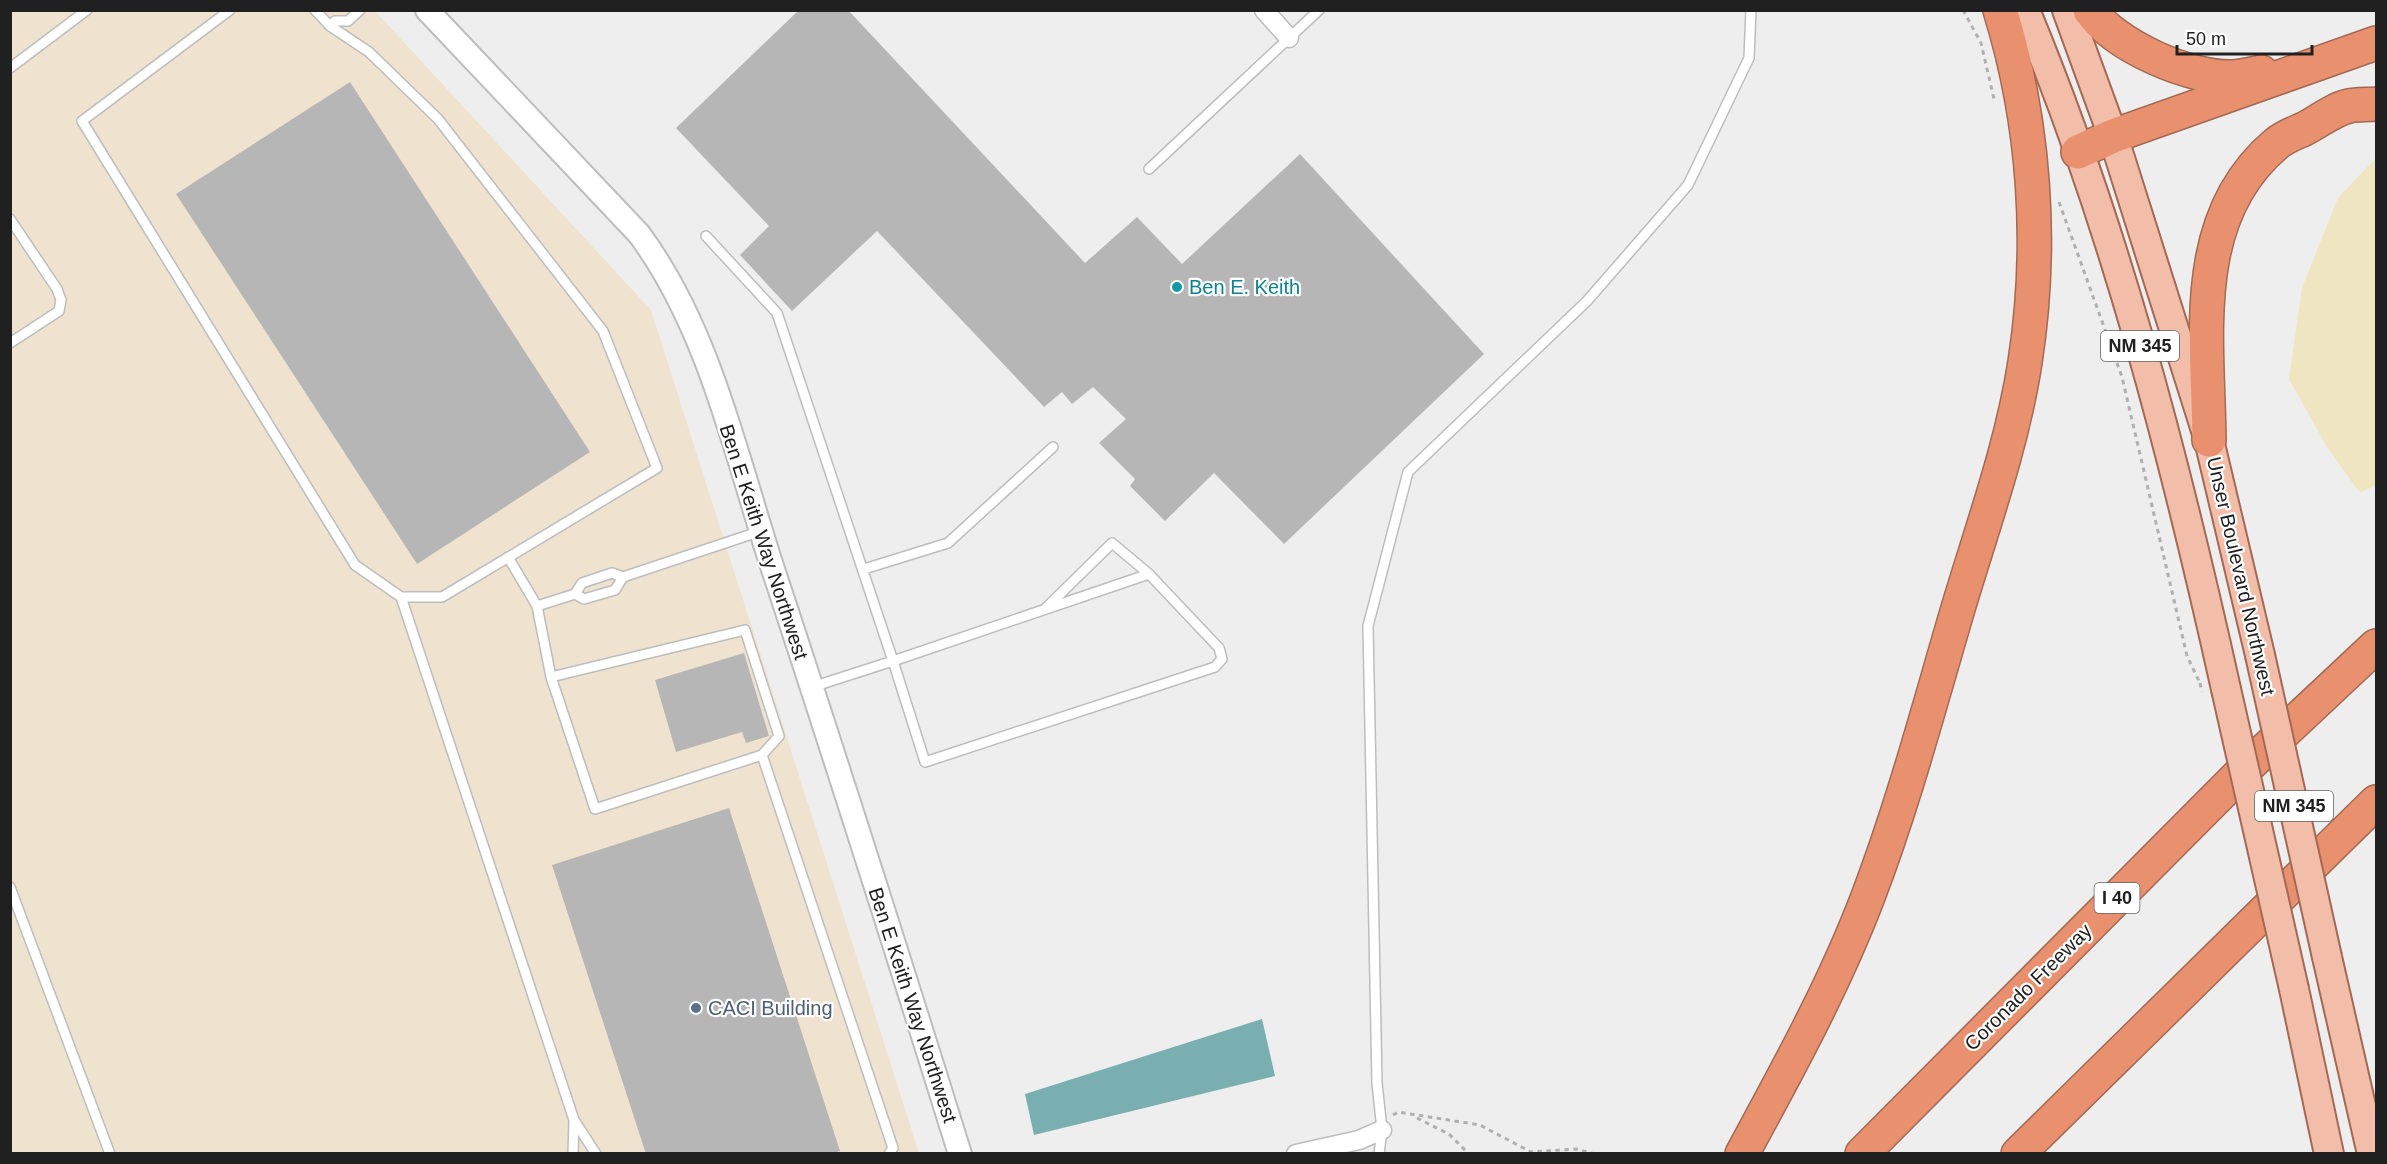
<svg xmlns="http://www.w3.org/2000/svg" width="2387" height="1164" font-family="Arial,sans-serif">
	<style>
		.commercial { fill: #efe3cf }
		.industrial { fill: #eee3cf }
		.sand { fill: #efe5c0 }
		.water { fill: #7aafb1 }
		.building { fill: #b6b6b7 }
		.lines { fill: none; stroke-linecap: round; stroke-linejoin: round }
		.service-casing { stroke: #bcbdbe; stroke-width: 12 }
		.minor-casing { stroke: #bcbdbe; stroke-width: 21 }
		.tertiary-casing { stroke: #bcbdbe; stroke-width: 26 }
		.primary-casing { stroke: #a36954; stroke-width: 32 }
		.motorway-casing { stroke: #a36954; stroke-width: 36 }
		.path { stroke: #b0b0b1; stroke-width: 3; stroke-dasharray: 4.5 4.5; stroke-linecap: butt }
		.service { stroke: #fff; stroke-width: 9 }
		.minor { stroke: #fff; stroke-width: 18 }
		.tertiary { stroke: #fff; stroke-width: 22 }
		.primary { stroke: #f2bda9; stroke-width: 28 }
		.motorway { stroke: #e9916f; stroke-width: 33 }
		.primary-bridge-casing { stroke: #a36954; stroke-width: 32; stroke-linecap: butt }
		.path-bridge { stroke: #b0b0b1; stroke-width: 3; stroke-dasharray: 4.5 4.5; stroke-linecap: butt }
		.primary-bridge { stroke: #f2bda9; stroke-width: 28 }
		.culture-dot { fill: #0f9aa8; stroke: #fff; stroke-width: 2 }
		.service-dot { fill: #5c6f8a; stroke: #fff; stroke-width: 2 }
		.labels { text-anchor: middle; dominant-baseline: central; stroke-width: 4.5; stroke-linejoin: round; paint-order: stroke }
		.shield { fill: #fff; stroke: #636364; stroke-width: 1.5 }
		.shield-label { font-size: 18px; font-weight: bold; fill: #202021 }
		.culture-label { font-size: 20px; fill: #0d838f; stroke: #fff; text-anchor: start }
		.street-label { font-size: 20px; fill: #202021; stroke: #fff }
		.service-label { font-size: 20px; fill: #4e5e75; stroke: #fff; text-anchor: start }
	</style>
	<rect width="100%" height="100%" fill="#eeeeef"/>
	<path class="commercial" d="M 10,11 L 375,11 L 651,310 L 919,1153 L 117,1153 L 11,963 Z"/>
	<path class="industrial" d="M 11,817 L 140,1153 L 11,1153 Z"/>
	<path class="sand" d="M 2376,158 L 2376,485 L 2360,493 L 2327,447 L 2289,379 L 2302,288 L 2338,198 Z"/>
	<path class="water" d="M 1262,1019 L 1275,1076 L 1034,1135 L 1025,1094 Z"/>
	<path class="building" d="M 799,10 L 848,10 L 1085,263 L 1137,217 L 1182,264 L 1300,154 L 1484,354 L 1284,544 L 1214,473 L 1165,521 L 1130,486 L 1135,479 L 1099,443 L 1126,419 L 1093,387 L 1072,404 L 1062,392 L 1044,407 L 877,231 L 792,311 L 740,255 L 769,226 L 676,128 Z
		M 350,82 L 590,452 L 417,564 L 176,194 Z
		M 744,653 L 769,736 L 746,743 L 742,732 L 676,752 L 655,680 Z
		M 729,808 L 840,1151 L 831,1154 L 646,1154 L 552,865 Z"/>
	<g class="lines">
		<defs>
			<path id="service" d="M 230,10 L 82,121 L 355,565 L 401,597 L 442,597 L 657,468 L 603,331 L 438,119 L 369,52 L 330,26 L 315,10
				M 330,26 L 335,21 L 348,21 L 360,10
				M 10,68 L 87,10
				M 1149,169 L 1319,10
				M 10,219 L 57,289 L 61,300 L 59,311 L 10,343
				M 706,236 L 777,313 L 893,661 L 812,687
				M 508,557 L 537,606 L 575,594 L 582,583 L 612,573 L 623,577
				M 864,569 L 948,543 L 1053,447
				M 1149,574 L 1219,648 L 1222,659 L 1215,667 L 925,762 L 893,661 Z
				M 575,594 L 584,599 L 615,590 L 623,577 L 761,531
				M 401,597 L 574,1120
				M 537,606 L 551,677 L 595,809 L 762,755 L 893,1148 L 889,1154
				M 1046,608 L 1112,543 L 1149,574
				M 551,677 L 745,630 L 779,736 L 762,755
				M 10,887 L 110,1154
				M 573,1154 L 574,1120 L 596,1154
				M 1379,1154 L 1382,1130 L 1377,1083 L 1368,626 L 1408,472 L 1587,301 L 1688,185 L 1749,58 L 1751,10"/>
			<path id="minor" d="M 1264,10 L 1289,38
				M 1296,1154 L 1359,1140 L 1382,1130"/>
			<path id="tertiary" d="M 427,10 L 639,234 C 708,327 735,451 770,560 C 835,757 898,955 960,1154"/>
			<path id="primary" d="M 2025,10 C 2116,229 2175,459 2226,689
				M 2067,10 L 2113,136 L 2209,440 L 2260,655
				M 2327,957 L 2372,1154
				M 2294,989 L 2329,1154"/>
			<path id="motorway" d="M 2090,10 C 2115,46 2190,79 2234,77 C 2243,76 2252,74 2261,72
				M 2078,152 L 2113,136 L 2376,43
				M 2209,440 C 2208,338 2188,218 2276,144 C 2284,137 2295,133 2304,129 C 2318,122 2334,109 2349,106 C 2357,104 2368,105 2376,104
				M 1742,1154 C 1788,1069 1835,984 1869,894 C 1902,807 1926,718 1952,629 C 1977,541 2011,453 2025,362 C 2043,246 2035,123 2000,10
				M 1862,1154 L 2250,764 L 2376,646
				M 2018,1154 L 2376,802"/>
		</defs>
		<use href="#service" class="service-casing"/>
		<use href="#minor" class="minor-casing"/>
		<use href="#tertiary" class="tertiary-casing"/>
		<use href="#primary" class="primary-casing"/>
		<use href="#motorway" class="motorway-casing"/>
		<path class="path" d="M 1963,10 L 1981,43 L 1994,99
			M 2059,202 L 2122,377 L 2187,656 L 2199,681
			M 1393,1115 L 1398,1112 L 1480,1125 L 1531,1152 L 1576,1149 L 1595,1154
			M 1417,1118 L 1449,1134 L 1469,1154"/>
		<use href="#service" class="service"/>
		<use href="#minor" class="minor"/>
		<use href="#tertiary" class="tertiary"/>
		<use href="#primary" class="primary"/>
		<use href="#motorway" class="motorway"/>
		<defs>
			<path id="primary-bridge" d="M 2260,655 L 2327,957
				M 2226,689 L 2294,989"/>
		</defs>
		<use href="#primary-bridge" class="primary-bridge-casing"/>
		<path class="path-bridge" d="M 2200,683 L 2202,692"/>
		<use href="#primary-bridge" class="primary-bridge"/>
	</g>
	<circle class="culture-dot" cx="1177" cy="287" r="6"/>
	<circle class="service-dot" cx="696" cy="1008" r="6"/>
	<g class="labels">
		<g class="shield">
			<rect x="2101" y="331" width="78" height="30" rx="4.5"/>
			<rect x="2255" y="791" width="78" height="30" rx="4.5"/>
			<rect x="2094.5" y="883" width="45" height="30" rx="4.5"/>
		</g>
		<g class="shield-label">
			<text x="2140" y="346">NM 345</text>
			<text x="2294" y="806">NM 345</text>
			<text x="2117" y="898">I 40</text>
		</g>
		<g class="culture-label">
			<text x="1189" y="287">Ben E. Keith</text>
		</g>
		<g class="street-label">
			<text transform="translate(764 542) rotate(72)">Ben E Keith Way Northwest</text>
			<text transform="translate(2241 576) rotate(77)">Unser Boulevard Northwest</text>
			<text transform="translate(2028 987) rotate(-45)">Coronado Freeway</text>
			<text transform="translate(913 1005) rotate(72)">Ben E Keith Way Northwest</text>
		</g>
		<g class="service-label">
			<text x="708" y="1008">CACI Building</text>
		</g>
	</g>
	<rect width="2387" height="1164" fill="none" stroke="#202021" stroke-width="24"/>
	<path d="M2177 45v9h135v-9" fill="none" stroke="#202021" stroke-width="3"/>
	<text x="2186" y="45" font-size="18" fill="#202021" stroke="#ffffff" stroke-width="4.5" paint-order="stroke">50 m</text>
</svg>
